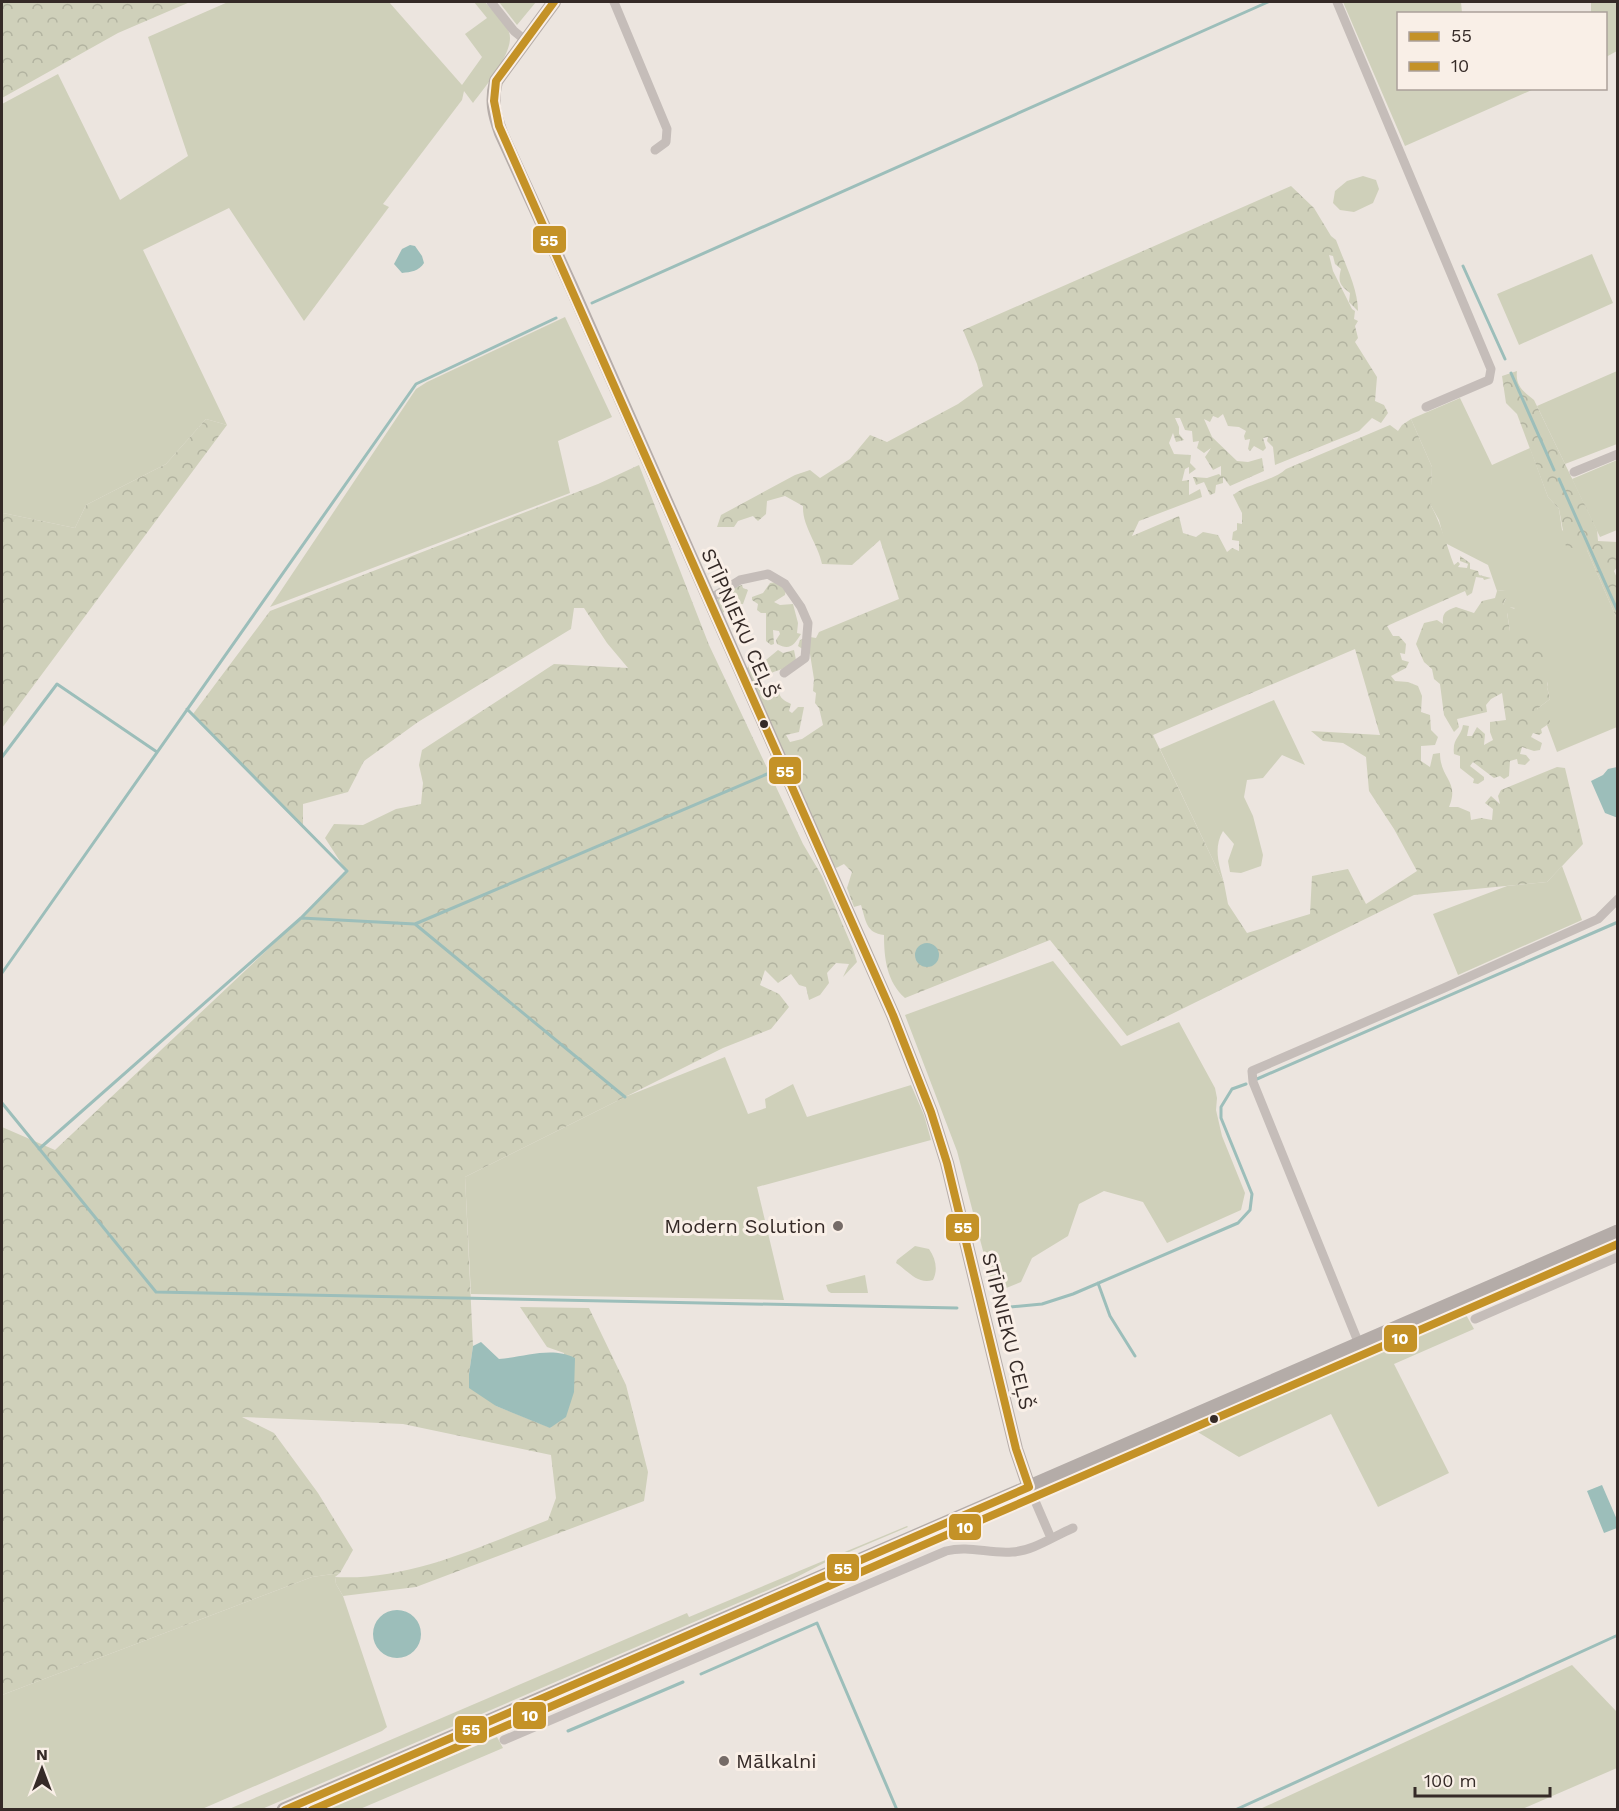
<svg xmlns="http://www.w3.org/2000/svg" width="1619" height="1811" font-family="'Work Sans',sans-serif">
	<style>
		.grass { fill: #cfd0ba }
		.forest { fill: url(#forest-crowns); fill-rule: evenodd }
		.water { fill: #9cbeba }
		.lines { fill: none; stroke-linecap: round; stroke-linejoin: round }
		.stream { stroke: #9cbeba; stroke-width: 3 }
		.street { stroke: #c5bdb9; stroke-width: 9 }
		.secondary { stroke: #b6ada9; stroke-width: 14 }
		.primary { stroke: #b4aca8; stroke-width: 15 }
		.bus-1-casing { stroke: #f9efe7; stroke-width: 12 }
		.bus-2-casing { stroke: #f9efe7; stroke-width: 12 }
		.bus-1 { stroke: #c49227; stroke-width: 8 }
		.bus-2 { stroke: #c49227; stroke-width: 8 }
		.bus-dot { fill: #352a27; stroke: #f9efe7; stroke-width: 2 }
		.poi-dot { fill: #756b67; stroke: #f9efe7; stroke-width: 2 }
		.labels { text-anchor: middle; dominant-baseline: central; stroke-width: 6; stroke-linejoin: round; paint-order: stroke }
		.street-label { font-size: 20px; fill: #352a27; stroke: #f9efe7 }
		.poi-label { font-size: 20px; fill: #352a27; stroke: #f9efe7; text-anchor: end }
		.line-badge { stroke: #f9efe7; stroke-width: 2 }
		.badge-label { font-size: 16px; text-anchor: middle; font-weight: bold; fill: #fff }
	</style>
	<defs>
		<pattern id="forest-crowns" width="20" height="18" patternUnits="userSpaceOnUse" patternTransform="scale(1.5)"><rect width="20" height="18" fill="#cfd0ba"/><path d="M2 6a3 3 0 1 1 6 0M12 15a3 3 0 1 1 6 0" fill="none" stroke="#b2b3a0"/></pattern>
	</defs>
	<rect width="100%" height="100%" fill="#ece5df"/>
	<path class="grass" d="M 228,2 L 389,2 L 462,85 L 482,57 L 465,34 L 487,18 L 474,2 L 485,2 C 493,11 504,22 509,32 C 516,51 484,88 473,103 L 464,91 L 462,100 L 383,204 L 389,207 L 304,321 L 229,208 L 143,250 L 227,425 L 206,419 L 166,464 L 86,505 L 75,528 L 3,513 L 2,510 L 2,104 L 58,74 L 120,200 L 188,156 L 148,37 Z
		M 499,2 L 536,2 L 517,25 Z
		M 1343,2 L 1461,2 L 1462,13 L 1398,14 L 1398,88 L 1534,89 L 1405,146 Z
		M 1591,2 L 1617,2 L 1617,51 L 1606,57 L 1606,14 L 1591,13 Z
		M 1363,176 L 1376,180 L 1379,189 L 1373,203 L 1354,212 L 1340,210 L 1333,203 L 1335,191 L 1347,181 Z
		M 1592,254 L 1613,303 L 1519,345 L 1497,294 Z
		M 565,317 L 612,417 L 558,441 L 570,493 L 270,607 L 416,389 L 427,382 Z
		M 1617,371 L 1617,444 L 1565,464 L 1537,406 Z
		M 1460,398 L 1492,465 L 1530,448 L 1548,497 L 1559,509 L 1562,530 L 1587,550 L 1617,619 L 1617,727 L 1557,752 L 1547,725 L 1550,723 L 1537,709 L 1550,699 L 1547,687 L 1548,683 L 1542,671 L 1513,631 L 1510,631 L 1507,612 L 1515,608 L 1507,607 L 1503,604 L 1506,599 L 1505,590 L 1497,591 L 1488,565 L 1445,543 L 1439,520 L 1430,504 L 1432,467 L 1411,419 Z
		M 1617,460 L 1617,530 L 1600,537 L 1572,479 Z
		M 1274,700 L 1305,765 L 1282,755 L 1263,778 L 1247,780 L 1244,797 L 1253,816 L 1263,855 L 1261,866 L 1241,873 L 1230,872 L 1228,861 L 1234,844 L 1223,831 C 1213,848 1219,864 1224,883 L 1160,749 Z
		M 1562,866 L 1582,920 L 1458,975 L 1433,914 L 1507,886 L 1547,882 Z
		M 1053,961 L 1121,1046 L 1179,1022 L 1215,1088 L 1217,1098 L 1216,1110 L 1222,1136 L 1245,1193 L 1241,1210 L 1167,1243 L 1143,1202 L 1104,1191 L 1079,1204 L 1068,1236 L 1032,1258 L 1021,1282 L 994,1293 L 957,1151 L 905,1015 Z
		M 725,1057 L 748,1114 L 766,1108 L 765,1099 L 793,1084 L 807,1117 L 911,1085 L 924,1115 L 931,1140 L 757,1187 L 784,1300 L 471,1294 L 465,1177 L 625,1097 Z
		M 915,1246 L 929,1249 C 936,1259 938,1270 933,1280 C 918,1285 908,1271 896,1263 L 897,1260 Z
		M 865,1275 L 868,1293 L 831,1293 L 828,1291 L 826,1285 Z
		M 1455,1311 L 1465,1313 L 1474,1329 L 1394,1364 L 1449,1473 L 1378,1507 L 1331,1414 L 1239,1457 L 1196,1431 L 1267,1394 Z
		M 907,1526 L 908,1527 L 830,1560 L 789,1581 L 262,1809 L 229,1809 L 687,1613 L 689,1617 Z
		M 340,1573 L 335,1577 L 336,1584 L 343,1596 L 387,1727 L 382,1731 L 202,1809 L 2,1810 L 2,1695 L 312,1577 Z
		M 1572,1665 L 1617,1712 L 1617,1768 L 1522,1809 L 1260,1809 Z
		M 497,1737 L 503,1748 L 360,1809 L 327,1809 Z"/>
	<path class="forest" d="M 2,2 L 190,2 L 118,33 L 2,98 Z
		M 1291,186 L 1314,208 L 1331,236 L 1336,240 C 1344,262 1358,288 1358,311 L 1349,302 L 1350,293 C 1339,285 1338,281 1341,269 L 1335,264 L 1333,256 L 1329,255 L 1333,271 L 1352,309 L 1355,311 L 1354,319 L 1358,321 L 1355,326 L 1358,338 L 1355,342 L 1377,377 L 1375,401 L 1384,405 L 1388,413 L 1381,423 L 1372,418 L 1359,431 L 1275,465 L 1273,447 L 1267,441 L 1268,437 L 1263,438 L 1266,448 L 1263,451 L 1254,446 L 1250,451 L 1248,449 L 1250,439 L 1245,440 L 1244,436 L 1246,431 L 1239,427 L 1228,426 L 1223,414 L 1218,418 L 1213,416 L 1210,422 L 1204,419 L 1212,437 L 1237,461 L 1248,462 L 1262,458 L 1264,471 L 1230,486 L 1223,477 L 1223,483 L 1216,485 L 1215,493 L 1210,495 L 1204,482 L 1196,485 L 1193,477 L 1207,478 L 1219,474 L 1221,476 L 1221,466 L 1213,470 L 1205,457 L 1211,448 L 1204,453 L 1197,448 L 1199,441 L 1193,442 L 1192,431 L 1185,430 L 1180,418 L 1175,418 L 1179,427 L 1179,434 L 1184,440 L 1176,442 L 1173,433 L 1169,443 L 1174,454 L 1191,455 L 1190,463 L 1196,469 L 1189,474 L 1189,467 L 1185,469 L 1182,481 L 1189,480 L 1189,495 L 1200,489 L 1202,497 L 1139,521 L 1132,536 L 1179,516 L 1183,533 L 1196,537 L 1203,532 L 1218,535 L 1227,552 L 1232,548 L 1239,551 L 1239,541 L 1232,540 L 1233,532 L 1237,530 L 1237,523 L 1242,524 L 1242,513 L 1233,495 C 1249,483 1271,482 1286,469 L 1390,425 L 1398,431 L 1402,425 L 1411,419 L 1432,467 L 1431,495 L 1438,498 L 1430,504 C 1441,523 1446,544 1454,565 L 1458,562 L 1460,564 L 1458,567 L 1467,568 L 1468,564 L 1460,561 L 1460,556 L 1470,563 L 1470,569 L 1478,571 L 1479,575 L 1491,578 L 1484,580 L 1483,578 L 1476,577 L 1472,593 L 1467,596 L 1465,591 L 1387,626 L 1393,636 L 1399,636 L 1406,644 L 1405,654 L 1400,653 L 1402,660 L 1409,662 L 1406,668 L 1391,676 L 1395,681 L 1408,682 L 1418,686 L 1422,696 L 1421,712 L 1430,715 L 1431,730 L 1438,737 L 1435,745 L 1421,746 L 1421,761 L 1430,767 L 1433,754 L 1440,753 C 1440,779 1460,781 1449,807 L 1458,807 L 1470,812 L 1471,820 L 1481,818 L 1492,820 L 1493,809 L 1485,803 L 1491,796 L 1500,804 L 1498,796 L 1501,790 L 1557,767 L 1565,768 L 1583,844 L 1547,882 L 1414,895 L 1127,1036 L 1050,940 L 905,998 C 887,982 884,959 884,935 C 866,933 866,921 861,905 L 854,907 L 847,888 L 852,872 L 844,864 L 836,868 L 831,862 L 765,709 L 745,670 L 755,660 L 760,665 L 778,650 L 783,653 L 794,650 L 796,660 C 787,672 768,669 759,682 L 761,689 L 771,694 L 779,691 C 779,698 785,701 791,704 L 789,711 L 792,713 L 798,707 L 804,707 L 799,732 L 786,735 L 790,742 L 802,739 L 823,725 L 819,708 L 815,703 L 816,693 L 813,691 L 814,679 L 810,654 L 798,646 L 800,640 L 810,637 L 816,638 L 819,632 L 899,599 L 880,540 L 852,565 L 822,564 C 818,544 802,526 803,506 L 785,496 L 767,501 L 766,514 L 758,521 L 753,516 L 738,521 L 734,527 L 717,527 L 721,515 L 795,475 L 810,470 L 820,478 L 850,459 L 870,435 L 887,442 L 958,404 L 983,386 L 977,364 L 963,330 ZM 1355,649 L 1380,735 L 1311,731 L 1323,741 L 1343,743 L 1366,757 L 1369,791 L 1394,829 L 1417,871 L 1366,904 L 1348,869 L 1312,876 L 1310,914 L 1247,933 L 1228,904 L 1224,883 L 1153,735 Z
		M 1517,371 C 1515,386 1524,392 1534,400 L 1597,530 L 1598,541 L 1617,542 L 1617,567 L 1614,571 L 1617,578 L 1617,619 L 1587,550 L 1566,547 L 1559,509 L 1548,497 L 1517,414 L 1506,403 L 1502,376 Z
		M 206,419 L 227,425 L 2,728 L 2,510 L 3,513 L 75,528 L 86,505 L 166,464 Z
		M 639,465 L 709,645 L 803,844 L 822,876 L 853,949 L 857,962 L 843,977 L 849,964 L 836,963 L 827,973 L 829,983 L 820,995 L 809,1000 L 806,987 L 799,985 L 791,974 L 778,983 L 765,970 L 760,985 L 779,994 L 789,1007 L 771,1029 L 723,1048 L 465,1177 L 473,1346 L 469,1374 L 496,1406 L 551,1428 L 564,1353 L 547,1347 L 520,1307 L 589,1308 L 626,1385 L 648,1472 L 644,1501 L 416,1587 L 343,1596 L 336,1584 L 335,1577 C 409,1581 481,1546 548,1520 L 556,1498 L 551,1455 L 403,1424 L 242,1417 L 274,1433 L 318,1493 L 353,1550 L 340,1573 L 312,1577 L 2,1695 L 2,1127 L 55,1150 L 301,918 L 347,872 L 325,838 L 334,824 L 363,825 L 396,809 L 421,804 L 423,783 L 419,765 L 422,750 L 554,664 L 628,668 L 607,643 L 584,608 L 574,608 L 571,629 L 418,722 L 364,761 L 348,792 L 303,804 L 303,828 L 193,714 L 270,611 L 598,484 Z
		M 777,582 L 786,589 L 785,595 L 774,602 L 780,605 L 793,604 L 798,623 L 797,633 L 801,634 C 794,645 790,651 777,644 L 776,640 L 780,634 L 779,631 L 773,630 L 774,644 L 771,645 L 766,641 L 766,613 L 761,613 L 757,610 L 758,604 L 752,600 L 752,597 L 763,593 L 770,583 Z
		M 742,585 L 743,588 L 748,590 L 743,604 L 730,604 L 723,613 L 717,600 L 730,589 Z
		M 1505,590 L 1508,594 L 1503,604 L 1519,611 L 1515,617 L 1507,613 L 1510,631 L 1513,631 L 1514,621 L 1522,623 L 1547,644 L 1548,666 L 1543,671 L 1549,675 L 1547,687 L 1550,699 L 1537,709 L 1550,715 L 1550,723 L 1541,729 L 1542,733 L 1539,735 L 1533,733 L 1531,737 L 1542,743 L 1540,750 L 1534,751 L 1522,747 L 1520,754 L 1526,755 L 1530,760 L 1525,765 L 1518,764 L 1517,759 L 1510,761 L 1509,776 L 1504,779 L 1500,776 L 1494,778 L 1473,762 L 1470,766 L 1484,777 L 1484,780 L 1478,784 L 1473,783 L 1474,779 L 1460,768 L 1460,756 L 1454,754 C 1452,738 1461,737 1463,725 L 1469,726 L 1467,736 L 1472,736 L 1477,727 L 1485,734 L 1484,745 L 1493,740 L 1490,732 L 1490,722 L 1506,720 L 1502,693 L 1491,699 L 1486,705 L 1487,712 L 1457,719 L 1459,727 L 1454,732 L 1444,715 L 1440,684 L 1434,679 L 1432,669 L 1424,662 L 1416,644 L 1424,623 L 1437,620 L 1443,624 C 1442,613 1445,611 1456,607 L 1474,613 L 1482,601 L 1495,598 L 1497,591 Z"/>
	<path class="water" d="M 410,245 L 415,246 L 422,256 L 424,263 C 419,271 411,272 402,273 L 394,264 L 402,249 Z
		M 1617,767 L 1618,818 L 1605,813 L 1591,781 L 1603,775 L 1608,769 Z
		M915 955a12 12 0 1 1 24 0a12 12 0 1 1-24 0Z
		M 481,1342 L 499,1359 C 524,1357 552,1346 575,1358 L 574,1392 L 566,1417 L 550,1428 L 496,1406 L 469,1388 L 469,1374 L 473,1346 Z
		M 1602,1485 L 1618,1522 L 1617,1528 L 1604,1533 L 1587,1491 Z
		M373 1634a24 24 0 1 1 48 0a24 24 0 1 1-48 0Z"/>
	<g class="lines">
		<path class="stream" d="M 1463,266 L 1505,359
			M 592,303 L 1268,2
			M 1511,373 L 1554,470
			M 1559,479 L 1618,612
			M 2,757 L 57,684 L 157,752
			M 301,918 L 415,924 L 767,774
			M 415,924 L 625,1097
			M 2,973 L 416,384 L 556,318
			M 1257,1079 L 1618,922
			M 2,1103 L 156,1292 L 957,1308
			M 39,1149 L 301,918 L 347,871 L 187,709
			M 1098,1283 L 1110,1316 L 1135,1356
			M 999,1308 L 1042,1304 L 1073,1294 L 1238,1223 L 1250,1210 L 1252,1194 L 1221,1118 L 1221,1107 L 1232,1089 L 1246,1084
			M 701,1674 L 817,1623 L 897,1810
			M 568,1731 L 683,1682
			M 1235,1810 L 1618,1635"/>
		<path class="street" d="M 491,2 L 514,31 L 525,40
			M 614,2 L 667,129 L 666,142 L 655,150
			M 1337,2 L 1491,369 L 1489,380 L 1426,407
			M 1574,472 L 1618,454
			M 708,600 L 740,580 L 768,574 L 785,584 L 801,607 L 808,623 L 805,658 L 784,673
			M 1475,1319 L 1618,1257
			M 1359,1344 L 1253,1082 L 1252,1071 L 1444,988 L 1598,919 L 1618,899
			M 1029,1487 L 1051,1538
			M 504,1740 L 946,1551 C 969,1545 989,1554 1012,1552 C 1033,1551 1054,1536 1073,1528"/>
		<path class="secondary" d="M 554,2 L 496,81 C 491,101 494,114 501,133 L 571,286 L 893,1015 L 931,1112 L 947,1163 L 1016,1449 L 1029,1487"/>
		<path class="primary" d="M 284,1810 L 1618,1232"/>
		<defs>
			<path id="bus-1" d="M 554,2 L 496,81 L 494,101 L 499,126 L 893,1015 L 931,1112 L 947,1163 L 1016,1449 L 1029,1487
				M 285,1810 L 1029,1487"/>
			<path id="bus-2" d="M 312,1810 L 1618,1244"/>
		</defs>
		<use href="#bus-1" class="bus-1-casing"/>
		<use href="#bus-2" class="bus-2-casing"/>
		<use href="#bus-1" class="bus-1"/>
		<use href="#bus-2" class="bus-2"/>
	</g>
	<g class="bus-dot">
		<circle cx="764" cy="724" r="5"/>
		<circle cx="1214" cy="1419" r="5"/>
	</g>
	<g class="poi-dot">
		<circle cx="838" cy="1226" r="6"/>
		<circle cx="724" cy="1761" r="6"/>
	</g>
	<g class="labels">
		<g class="street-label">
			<text transform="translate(740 623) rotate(66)">STĪPNIEKU CEĻŠ</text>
			<text transform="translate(1008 1331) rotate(76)">STĪPNIEKU CEĻŠ</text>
		</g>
		<g class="poi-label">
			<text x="826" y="1226">Modern Solution</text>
			<text x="736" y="1761" text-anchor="start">Mālkalni</text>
		</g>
	</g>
	<g class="line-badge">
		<rect x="532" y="225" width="35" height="29" rx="6" fill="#c49227"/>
		<rect x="768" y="756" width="34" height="29" rx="6" fill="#c49227"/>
		<rect x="945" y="1213" width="35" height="29" rx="6" fill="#c49227"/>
		<rect x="1383" y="1324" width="35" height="29" rx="6" fill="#c49227"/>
		<rect x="948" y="1513" width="34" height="28" rx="6" fill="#c49227"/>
		<rect x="826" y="1553" width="34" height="29" rx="6" fill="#c49227"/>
		<rect x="512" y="1701" width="35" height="29" rx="6" fill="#c49227"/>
		<rect x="454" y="1715" width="34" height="29" rx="6" fill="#c49227"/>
	</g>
	<g class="badge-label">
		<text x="549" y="246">55</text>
		<text x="785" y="777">55</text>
		<text x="963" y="1233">55</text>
		<text x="1400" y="1344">10</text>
		<text x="965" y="1533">10</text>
		<text x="843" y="1574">55</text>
		<text x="530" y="1721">10</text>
		<text x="471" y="1735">55</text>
	</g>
	<rect width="1619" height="1811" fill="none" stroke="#352a27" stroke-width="6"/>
	<rect x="1397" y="12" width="210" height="78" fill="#f9efe7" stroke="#aba09a" stroke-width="1.5"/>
	<rect x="1409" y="32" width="30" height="9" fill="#c49227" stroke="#aba09a" stroke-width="1.5"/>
	<text x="1451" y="42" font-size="18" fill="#352a27">55</text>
	<rect x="1409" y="62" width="30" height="9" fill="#c49227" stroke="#aba09a" stroke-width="1.5"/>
	<text x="1451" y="72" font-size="18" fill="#352a27">10</text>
	<g transform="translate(42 1769)" stroke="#f9efe7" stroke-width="4.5" paint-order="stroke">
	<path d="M0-4.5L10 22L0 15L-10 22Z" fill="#352a27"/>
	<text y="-9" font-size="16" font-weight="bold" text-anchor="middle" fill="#352a27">N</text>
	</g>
	<path d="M1415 1787v9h135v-9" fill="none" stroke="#352a27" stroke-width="3"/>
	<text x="1424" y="1787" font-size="18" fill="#352a27" stroke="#f9efe7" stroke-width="4.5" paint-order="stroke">100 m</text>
</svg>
